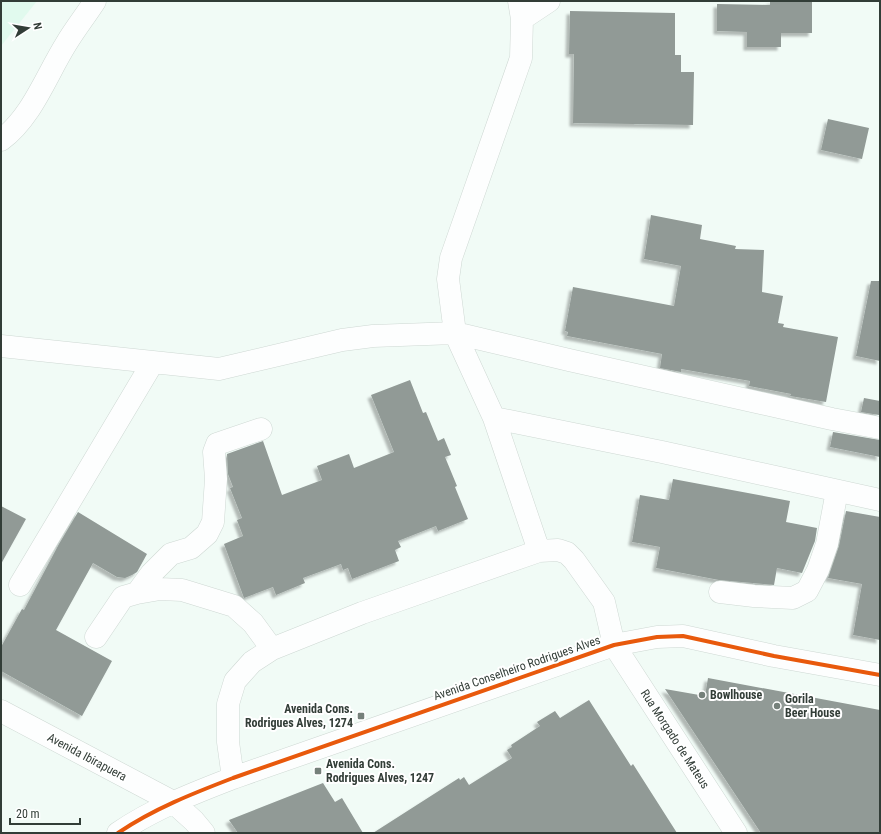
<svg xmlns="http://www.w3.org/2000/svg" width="881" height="834" font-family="'Roboto Condensed',sans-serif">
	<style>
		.built { fill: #e1faee }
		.building { fill: #919a96; filter: url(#shadow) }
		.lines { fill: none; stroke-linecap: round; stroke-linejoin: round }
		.minor-casing { stroke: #ced8d3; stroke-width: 23 }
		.minor { stroke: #fdfefe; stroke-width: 22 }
		.cycleway-casing { stroke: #fff; stroke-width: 6 }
		.cycleway { stroke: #e8590c; stroke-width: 4 }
		.poi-dot { fill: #75807a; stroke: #fff; stroke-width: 1.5 }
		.labels { text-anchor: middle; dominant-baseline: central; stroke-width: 4; stroke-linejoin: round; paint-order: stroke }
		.street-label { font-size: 12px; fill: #323d37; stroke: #fff }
		.poi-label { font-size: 12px; font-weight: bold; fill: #323d37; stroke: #fff; text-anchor: start }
	</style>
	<defs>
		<filter id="shadow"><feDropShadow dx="-3.5" dy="3.5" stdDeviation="1" flood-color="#0004"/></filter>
	</defs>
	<rect width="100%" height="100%" fill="#f1fbf6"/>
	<path class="built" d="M 1,1 L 37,1 L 1,46 Z"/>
	<path class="building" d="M 770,1 L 812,1 L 812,33 L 781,33 L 781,47 L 747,47 L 747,32 L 717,31 L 717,4 L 770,5 Z
		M 570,11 L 675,13 L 675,55 L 681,55 L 681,72 L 694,72 L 693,125 L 573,123 L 574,54 L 569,54 Z
		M 828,119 L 869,128 L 862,159 L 821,150 Z
		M 651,215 L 702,225 L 700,239 L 736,246 L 735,249 L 764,250 L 762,292 L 783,296 L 778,323 L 784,324 L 783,327 L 838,337 L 826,402 L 790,396 L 791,394 L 749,386 L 750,381 L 681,369 L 681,372 L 660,368 L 662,354 L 567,336 L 568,332 L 565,331 L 573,287 L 674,306 L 681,266 L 644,259 Z
		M 871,281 L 880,281 L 880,361 L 856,356 Z
		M 410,380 L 423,413 L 426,412 L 438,441 L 444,438 L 451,455 L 445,457 L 457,486 L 455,487 L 468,519 L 438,531 L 436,526 L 398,541 L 401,547 L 395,550 L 399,561 L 352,579 L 348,568 L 343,570 L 341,564 L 303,578 L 305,583 L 276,595 L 273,587 L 244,598 L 224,544 L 243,536 L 237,520 L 242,518 L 230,488 L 233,487 L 228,474 L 227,454 L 263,441 L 282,495 L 322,480 L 317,466 L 349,454 L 354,468 L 394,452 L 371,395 Z
		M 864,398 L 880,401 L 879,415 L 861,412 Z
		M 833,432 L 880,440 L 880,457 L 830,447 Z
		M 673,479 L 790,501 L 786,522 L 817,528 L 815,541 L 802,573 L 777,568 L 774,585 L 719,580 L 656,568 L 660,547 L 632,542 L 640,495 L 669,500 Z
		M 1,506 L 26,519 L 1,564 Z
		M 846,511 L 880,517 L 880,640 L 853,635 L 862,584 L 828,578 L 839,546 Z
		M 78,512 L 147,554 L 137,572 L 132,575 L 125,578 L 117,577 L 93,563 L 56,630 L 112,661 L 82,716 L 1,671 L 1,647 L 22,609 L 24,610 L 59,544 Z
		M 708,678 L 880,710 L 880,833 L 761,833 L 665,689 L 705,696 Z
		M 589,700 L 631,766 L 633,764 L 677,833 L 373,833 L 459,778 L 460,780 L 464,777 L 469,785 L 512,758 L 507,750 L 512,747 L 511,745 L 540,726 L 537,722 L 555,711 L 560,718 Z
		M 323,783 L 335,802 L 342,798 L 363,833 L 238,833 L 229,820 Z"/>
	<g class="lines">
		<defs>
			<path id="minor" d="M 519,1 L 522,19 L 521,58 L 451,258 L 448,279 L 455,333 L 494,418 L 539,551
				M 522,19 L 549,1
				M 1,140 C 32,117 46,76 66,44 C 75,29 86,15 95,1
				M 1,346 L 219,369 L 342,340 L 373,336 L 455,333 L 569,360 L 832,419 L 880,428
				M 494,418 L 662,452 L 880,500
				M 20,585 L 153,362
				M 720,592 L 754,596 L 793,598 L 807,591 L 818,570 L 827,544 L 837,491
				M 137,593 L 160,589 L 182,590 L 234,606 L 253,623 L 272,649
				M 96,637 L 123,597 L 137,593 L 151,574 L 171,554 L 191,548 L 207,534 L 213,522 L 216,479 L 214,452 L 217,444 L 261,429
				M 1,711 L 173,802 L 194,821 L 204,833
				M 233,778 L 228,742 L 228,704 L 235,681 L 252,662 L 272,649 L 362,613 L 539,551 L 558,550 L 567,553 L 574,560 L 604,602 L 614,645 L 736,833
				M 118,833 C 153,809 194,793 233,778 L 614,645 L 657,637 L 683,636 L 774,656 L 880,675"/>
		</defs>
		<use href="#minor" class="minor-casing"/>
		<use href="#minor" class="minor"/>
		<defs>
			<path id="cycleway" d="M 118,833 C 153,809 194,793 233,778 L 614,645 L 657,637 L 683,636 L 774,656 L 880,675"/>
		</defs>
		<use href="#cycleway" class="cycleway-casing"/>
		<use href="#cycleway" class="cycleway"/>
	</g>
	<g class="poi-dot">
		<circle cx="702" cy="695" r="4"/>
		<circle cx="777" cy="706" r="4"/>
		<rect x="357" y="712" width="8" height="8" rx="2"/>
		<rect x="314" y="767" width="8" height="8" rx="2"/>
	</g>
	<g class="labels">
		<g class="street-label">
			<text transform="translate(517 668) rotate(-19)">Avenida Conselheiro Rodrigues Alves</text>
			<text transform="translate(675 739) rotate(57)">Rua Morgado de Mateus</text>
			<text transform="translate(87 757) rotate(28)">Avenida Ibirapuera</text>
		</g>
		<g class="poi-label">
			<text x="710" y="695">Bowlhouse</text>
			<text x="785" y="699">Gorila<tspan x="785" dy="14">Beer House</tspan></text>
			<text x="353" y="709" text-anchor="end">Avenida Cons.<tspan x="353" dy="14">Rodrigues Alves, 1274</tspan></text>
			<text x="326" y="764">Avenida Cons.<tspan x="326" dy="14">Rodrigues Alves, 1247</tspan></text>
		</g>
	</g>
	<rect width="881" height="834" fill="none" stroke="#323d37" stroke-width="4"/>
	<g transform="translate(28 28) rotate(78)" stroke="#ffffff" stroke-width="3" paint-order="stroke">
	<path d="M0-3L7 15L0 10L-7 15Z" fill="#323d37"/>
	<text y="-6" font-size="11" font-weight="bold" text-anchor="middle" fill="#323d37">N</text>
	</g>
	<path d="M10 818v6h70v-6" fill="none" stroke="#323d37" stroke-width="2"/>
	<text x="16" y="818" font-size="12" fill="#323d37" stroke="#ffffff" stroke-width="3" paint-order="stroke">20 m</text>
</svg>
